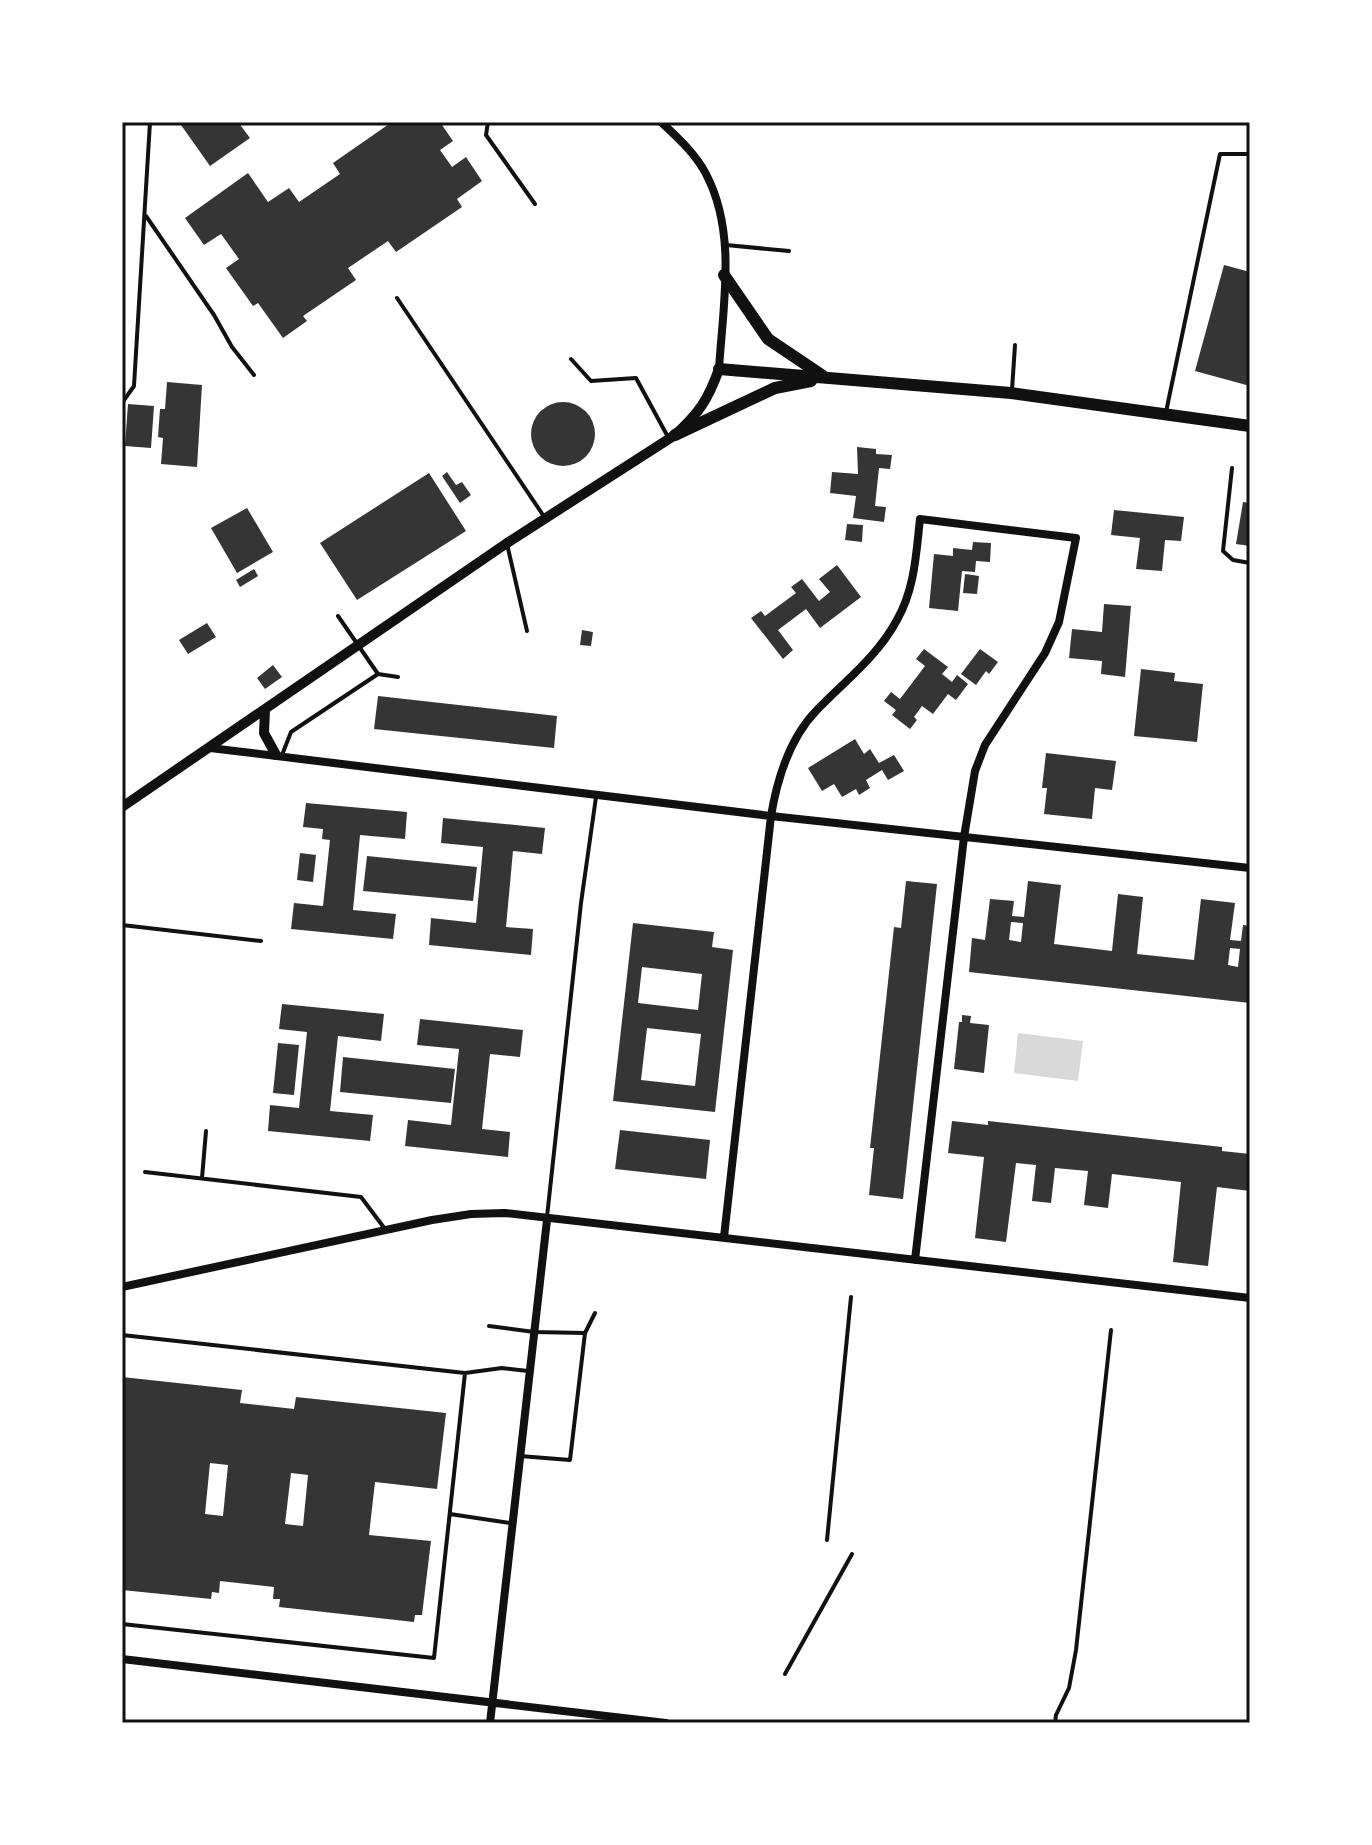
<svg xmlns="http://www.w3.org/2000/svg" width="1372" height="1845" font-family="Jost,sans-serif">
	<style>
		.water { fill: #d9d9d9 }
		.building { fill: #353535; fill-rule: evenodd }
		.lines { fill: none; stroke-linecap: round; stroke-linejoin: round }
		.service { stroke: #111; stroke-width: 4 }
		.minor { stroke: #111; stroke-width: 8 }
		.tertiary { stroke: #111; stroke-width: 10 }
		.secondary { stroke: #111; stroke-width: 12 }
		.neatline { fill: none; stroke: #111; stroke-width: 3 }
	</style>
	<rect width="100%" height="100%" fill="#fff"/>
	<path class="water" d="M 1018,1033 L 1083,1041 L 1078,1081 L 1014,1073 Z"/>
	<path class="building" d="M 184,122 L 238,122 L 250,138 L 210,166 L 181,125 Z
		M 392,122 L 446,122 L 442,125 L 453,141 L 440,150 L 452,167 L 466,157 L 482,181 L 457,199 L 462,207 L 396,252 L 388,241 L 348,268 L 356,280 L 303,316 L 307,321 L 283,338 L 258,303 L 253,306 L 226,268 L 239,259 L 221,234 L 204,245 L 185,218 L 248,173 L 268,202 L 289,188 L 299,202 L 340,174 L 333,163 Z
		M 1224,265 L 1250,272 L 1250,386 L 1195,371 Z
		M 167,382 L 202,385 L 197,467 L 161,464 L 163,438 L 158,437 L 160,409 L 165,409 Z
		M531 434a32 32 0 1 1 64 0a32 32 0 1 1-64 0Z
		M 128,404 L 154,406 L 151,448 L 125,446 Z
		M 857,447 L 876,449 L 876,454 L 892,455 L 890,469 L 879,468 L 875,506 L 886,507 L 884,522 L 853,518 L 856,496 L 830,493 L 832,472 L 858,474 Z
		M 447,472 L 456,485 L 462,482 L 471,495 L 460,503 L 442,476 Z
		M 429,473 L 466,531 L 357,600 L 320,543 Z
		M 1243,502 L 1250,503 L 1250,546 L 1236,544 Z
		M 247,508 L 273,552 L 237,573 L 211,528 Z
		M 1114,510 L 1184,517 L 1181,541 L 1165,540 L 1162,571 L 1136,569 L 1140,538 L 1111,535 Z
		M 847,524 L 863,525 L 862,542 L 845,540 Z
		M 973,542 L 991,543 L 990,562 L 976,561 L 975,572 L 962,571 L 958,611 L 929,608 L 934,554 L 953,556 L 953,548 L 972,550 Z
		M 837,565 L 861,597 L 820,628 L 806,609 L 778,630 L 793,650 L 783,659 L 751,618 L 761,611 L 765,616 L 796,593 L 791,587 L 802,579 L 819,601 L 830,592 L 819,579 Z
		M 254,569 L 258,576 L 240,587 L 236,580 Z
		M 965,574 L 979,576 L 977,594 L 963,593 Z
		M 1104,604 L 1131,606 L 1125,677 L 1101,674 L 1102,661 L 1069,658 L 1072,629 L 1102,632 Z
		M 207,623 L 216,637 L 188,654 L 179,640 Z
		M 582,630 L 593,632 L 591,646 L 580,645 Z
		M 924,649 L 948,667 L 942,674 L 952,682 L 957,675 L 968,684 L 956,700 L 948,694 L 933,714 L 922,706 L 914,717 L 917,720 L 910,729 L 892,715 L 896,710 L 884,701 L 891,692 L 900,699 L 925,666 L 916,659 Z
		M 980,649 L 998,662 L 989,674 L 986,671 L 976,685 L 961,674 Z
		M 273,665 L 282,677 L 265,689 L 257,678 Z
		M 1141,669 L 1175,673 L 1174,681 L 1203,684 L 1197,742 L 1134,736 Z
		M 378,696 L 557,716 L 554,748 L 374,729 Z
		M 855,739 L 864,754 L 870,749 L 879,763 L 894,755 L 904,771 L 888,780 L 882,770 L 866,780 L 870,788 L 859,795 L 856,789 L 842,797 L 834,784 L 822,791 L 808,768 Z
		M 1046,753 L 1116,761 L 1112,790 L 1095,788 L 1092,819 L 1044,814 L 1047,788 L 1042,788 Z
		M 306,803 L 407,812 L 405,839 L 360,835 L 353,910 L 396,914 L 393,939 L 291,929 L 294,903 L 323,906 L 330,840 L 322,839 L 323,829 L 303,827 Z
		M 443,818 L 545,828 L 542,854 L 513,851 L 506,927 L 533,929 L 531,955 L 429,945 L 431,918 L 476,923 L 483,847 L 441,843 Z
		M 300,853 L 316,855 L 313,882 L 297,880 Z
		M 367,856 L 477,867 L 473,901 L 363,891 Z
		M 906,881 L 937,884 L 903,1199 L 869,1195 L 874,1148 L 870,1148 L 894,927 L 901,928 Z
		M 1028,881 L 1061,885 L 1054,944 L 1112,951 L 1118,894 L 1143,897 L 1137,954 L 1194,960 L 1201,899 L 1235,903 L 1230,940 L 1241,941 L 1243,925 L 1250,926 L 1250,1003 L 969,972 L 972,938 L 985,940 L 990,899 L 1014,901 L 1012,916 L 1024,917 ZM 1011,922 L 1023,923 L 1021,942 L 1009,940 ZM 1230,948 L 1240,949 L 1238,967 L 1228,965 Z
		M 633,923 L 714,932 L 712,947 L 733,950 L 715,1112 L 613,1101 ZM 642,967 L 702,974 L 698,1010 L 638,1003 ZM 647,1028 L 701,1034 L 695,1086 L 641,1080 Z
		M 282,1004 L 384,1014 L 381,1041 L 338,1036 L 330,1111 L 373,1115 L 370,1141 L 268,1131 L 270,1105 L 299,1108 L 307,1032 L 279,1029 Z
		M 962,1015 L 971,1016 L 970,1023 L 989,1025 L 984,1073 L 954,1069 L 959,1022 L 962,1022 Z
		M 420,1019 L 523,1030 L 520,1057 L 490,1054 L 482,1129 L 510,1132 L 508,1157 L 405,1146 L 408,1120 L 451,1125 L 459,1049 L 417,1045 Z
		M 278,1043 L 299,1045 L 294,1095 L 273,1093 Z
		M 343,1057 L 455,1069 L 451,1103 L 340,1092 Z
		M 952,1121 L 988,1125 L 988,1121 L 1222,1147 L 1222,1151 L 1250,1154 L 1250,1191 L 1217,1187 L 1208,1266 L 1173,1262 L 1181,1182 L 1112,1174 L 1108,1208 L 1084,1205 L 1088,1171 L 1055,1168 L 1051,1203 L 1032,1201 L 1036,1165 L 1016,1163 L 1006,1242 L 975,1238 L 984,1157 L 948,1153 Z
		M 620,1130 L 710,1140 L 706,1179 L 615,1169 Z
		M 122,1377 L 242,1390 L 240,1403 L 294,1409 L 296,1397 L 446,1413 L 437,1489 L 375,1482 L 369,1535 L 431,1541 L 422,1615 L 415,1615 L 414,1622 L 279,1607 L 280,1599 L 273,1599 L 274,1587 L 220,1581 L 219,1593 L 212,1592 L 211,1599 L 122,1590 ZM 210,1463 L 228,1465 L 223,1516 L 205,1514 ZM 291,1473 L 308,1475 L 303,1526 L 285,1524 Z"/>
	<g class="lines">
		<path class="service" d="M 488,122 L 486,135 L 535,204
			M 146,216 L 214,315 L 232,347 L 254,375
			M 726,245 L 789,251
			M 397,298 L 545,518
			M 571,359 L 591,381 L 636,378 L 668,437
			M 1012,390 L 1015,345
			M 122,403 L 134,386 L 150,122
			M 1166,412 L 1220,154 L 1250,154
			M 1232,468 L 1223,551 L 1233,560 L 1250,563
			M 507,544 L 527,631
			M 338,616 L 378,674
			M 282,755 L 291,732 L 378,674 L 398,677
			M 122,925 L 261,941
			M 145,1172 L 361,1197 L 385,1229
			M 202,1178 L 206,1131
			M 547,1217 L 581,903 L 596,797
			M 489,1326 L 534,1332 L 585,1333
			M 122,1335 L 465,1373 L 502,1368 L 528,1371
			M 520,1456 L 570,1460 L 585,1333 L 595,1313
			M 450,1514 L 510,1523
			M 827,1540 L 851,1297
			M 122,1624 L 434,1658 L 465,1373
			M 785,1674 L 852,1554
			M 1055,1723 L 1056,1715 L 1069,1688 L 1076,1650 L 1111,1330"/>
		<path class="minor" d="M 661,122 C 678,138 695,153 706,174 C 737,233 723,304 719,369
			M 210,748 L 771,816 L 1250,868
			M 724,1237 L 771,816 C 777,780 790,738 816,711 C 845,681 877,657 897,620 C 915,588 916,554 920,519 L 1076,538 L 1059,622 L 1045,653 L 985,745 L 975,771 L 964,837 L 915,1260
			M 122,1287 L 432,1220 L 471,1214 L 505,1213 L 1250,1298
			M 122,1659 L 666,1723
			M 490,1723 L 547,1220"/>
		<path class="tertiary" d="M 265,710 L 264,733 L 276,755
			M 122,807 L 507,543 L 675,435 C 699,413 708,400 719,369"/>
		<path class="secondary" d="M 724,275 L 768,339 L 823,376
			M 719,369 L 1011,393 L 1250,426
			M 675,435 L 775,388 L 811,381"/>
	</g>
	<rect width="1372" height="1845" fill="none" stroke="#ffffff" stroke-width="248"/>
	<rect x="124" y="124" width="1124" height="1597" class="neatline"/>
</svg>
